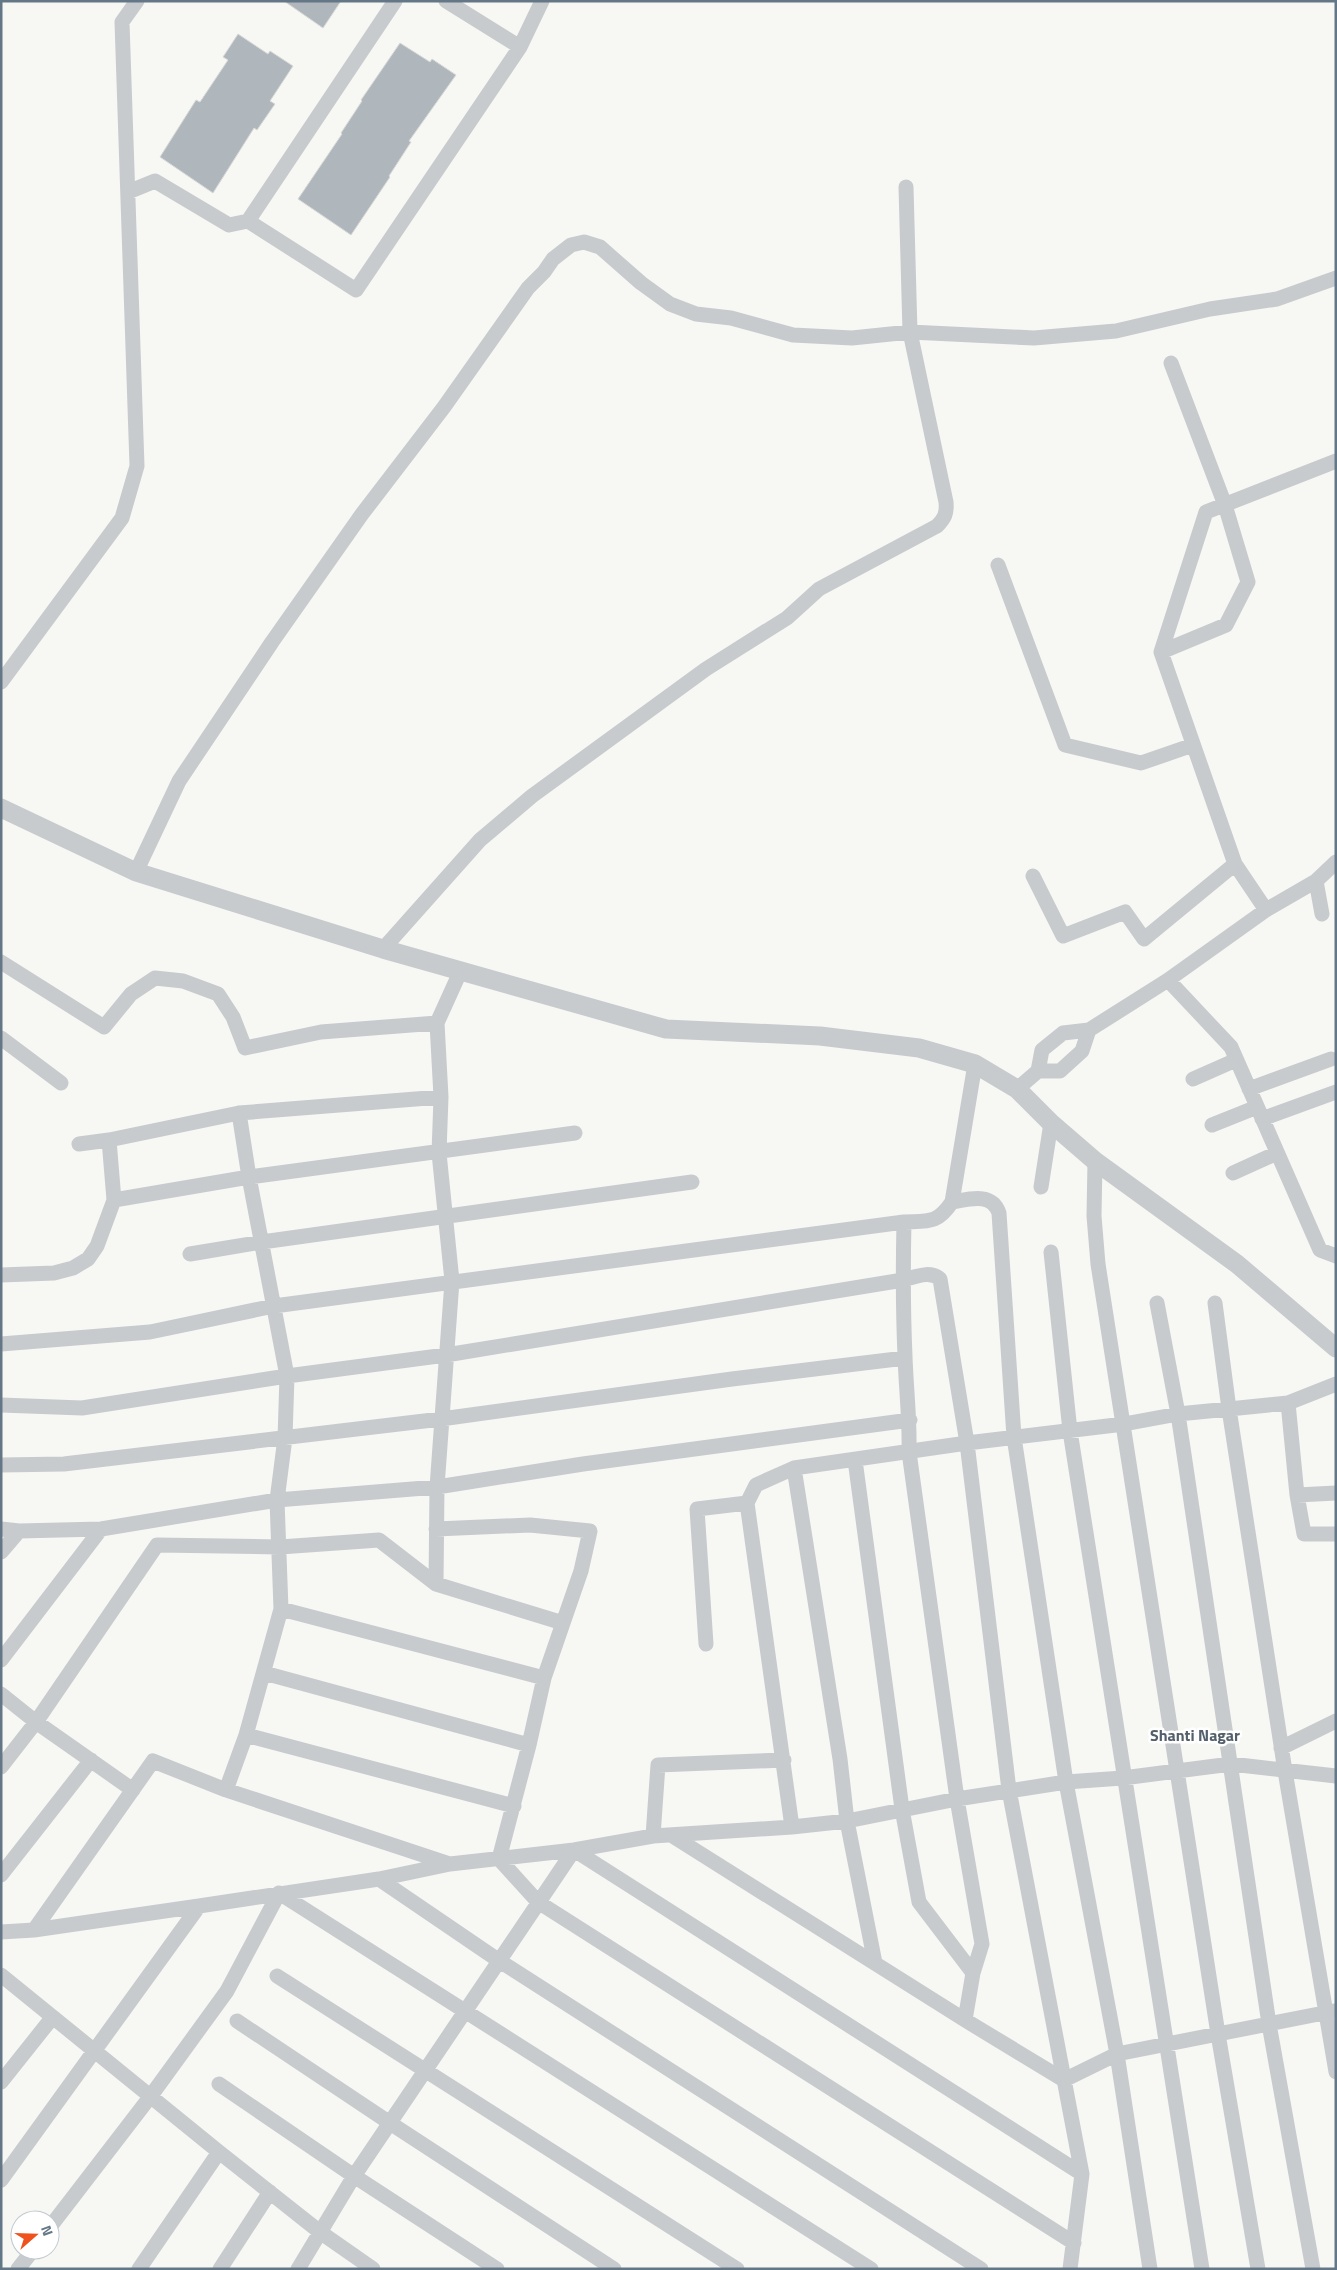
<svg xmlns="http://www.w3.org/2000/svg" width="1337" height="2270" font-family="'Titillium Web',sans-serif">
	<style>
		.building { fill: #afb7bc; stroke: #d9d9d7 }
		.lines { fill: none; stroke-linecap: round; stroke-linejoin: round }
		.minor { stroke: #c7cbce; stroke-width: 15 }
		.tertiary { stroke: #c7cbce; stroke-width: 19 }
		.labels { text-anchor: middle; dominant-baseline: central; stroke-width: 5; stroke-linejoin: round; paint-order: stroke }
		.quarter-label { font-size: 16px; font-weight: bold; fill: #53606c; stroke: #fff }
	</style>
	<rect width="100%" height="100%" fill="#f7f8f4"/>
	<path class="building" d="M 284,1 L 341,1 L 323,28 Z
		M 238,34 L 268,54 L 270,51 L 293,66 L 270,101 L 275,104 L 257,130 L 254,128 L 213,193 L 160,157 L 196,100 L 200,102 L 228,60 L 223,57 Z
		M 400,43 L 430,62 L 432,59 L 456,75 L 409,141 L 411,142 L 389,176 L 390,177 L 351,235 L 298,199 L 342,134 L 341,133 L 362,101 L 361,100 Z"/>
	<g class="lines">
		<path class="minor" d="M 446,1 L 520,47
			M 128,192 L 155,181 L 229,225 L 248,221 L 356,290 L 520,47 L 542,1
			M 248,221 L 395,1
			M 998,565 L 1065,745 L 1141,763 L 1193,745
			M 1161,652 L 1226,625 L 1248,582 L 1225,505 L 1171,363
			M 1,682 L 122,518 L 137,466 L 122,22 L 137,1
			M 136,872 L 179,781 L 272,642 L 362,514 L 444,407 L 528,288 L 544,272 L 553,259 L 571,245 L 584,242 L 600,247 L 641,283 L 670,304 L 696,314 L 731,318 L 793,335 L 852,338 L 910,332 L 1034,338 L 1116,331 L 1210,309 L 1277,299 L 1336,278
			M 1033,876 L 1063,936 L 1125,912 L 1144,939 L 1235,864
			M 1316,881 L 1322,914
			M 1266,910 L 1235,864 L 1161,652 L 1206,512 L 1336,461
			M 383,949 L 480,840 L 532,796 L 706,669 L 787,618 L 819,589 L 937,526 C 945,518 947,513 946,502 L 910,332 L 906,187
			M 1,962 L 104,1027 L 131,994 L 155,978 L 183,981 L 218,994 L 233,1017 L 245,1048 L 321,1032 L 437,1023
			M 1168,980 L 1231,1047 L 1320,1250 L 1336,1256
			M 1089,1030 L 1168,980 L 1266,910 L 1316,881 L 1336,862
			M 1089,1030 L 1082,1051 L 1060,1071 L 1038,1071 L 1042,1050 L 1063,1033 Z
			M 1,1038 L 61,1083
			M 1193,1079 L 1236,1060
			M 1017,1089 L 1038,1071
			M 1249,1089 L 1331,1059
			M 1262,1119 L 1336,1092
			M 1212,1125 L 1257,1107
			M 109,1140 L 239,1113 L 441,1097
			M 1095,1161 L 1094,1216 L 1098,1264 L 1218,2034 L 1258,2269
			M 1233,1173 L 1277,1153
			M 1041,1187 L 1051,1123
			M 114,1200 L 249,1177 L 575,1133
			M 952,1202 C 970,1199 992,1192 999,1213 L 1014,1437 L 1066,1782 L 1117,2054 L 1150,2269
			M 1051,1252 L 1070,1431 L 1202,2269
			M 190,1254 L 262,1242 L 692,1182
			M 1,1275 L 54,1273 L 73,1268 L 88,1259 L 97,1246 L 114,1200 L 109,1140 L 79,1144
			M 1157,1303 L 1178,1414 L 1269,2024 L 1313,2269
			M 1215,1303 L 1229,1409 L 1288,1403 L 1336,1384
			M 1,1344 L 150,1332 L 274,1306 L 904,1222
			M 1288,1403 L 1297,1495 L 1304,1534 L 1336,1534
			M 1,1405 L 82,1408 L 287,1376 L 446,1355 L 903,1280 C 915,1277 930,1270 940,1279 L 967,1443 L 1009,1790 L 1082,2174 L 1070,2269
			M 855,1460 L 902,1809 L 919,1902 L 973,1973
			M 1,1465 L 64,1464 L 441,1419 L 732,1379 L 905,1358
			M 794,1468 L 840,1759 L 847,1821 L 875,1963
			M 1297,1495 L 1336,1493
			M 747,1503 L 792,1827
			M 1,1529 L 19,1531 L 101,1529 L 277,1500 L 437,1487 L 583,1464 L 910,1420
			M 436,1529 L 530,1525 L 590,1531 L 581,1571 L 544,1678 L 529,1745 L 499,1859 L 538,1902 L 1074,2243
			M 1,1552 L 19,1531
			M 436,1584 L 437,1487 L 452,1281 L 439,1153 L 441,1097 L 437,1023 L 461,970
			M 281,1609 L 544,1678
			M 706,1644 L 697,1509 L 747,1503 L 756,1485 L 794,1468 L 967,1443 L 1124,1424 L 1178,1414 L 1229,1409 L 1285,1771 L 1336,2072
			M 1,1660 L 101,1529
			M 264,1673 L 529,1745
			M 1,1694 L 36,1722 L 133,1790
			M 246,1735 L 514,1806
			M 1281,1748 L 1336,1721
			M 1,1767 L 36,1722 L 157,1545 L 280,1547 L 379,1540 L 436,1584 L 563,1623
			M 226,1790 L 246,1735 L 281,1609 L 277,1500 L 285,1438 L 287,1376 L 249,1177 L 239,1113
			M 671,1835 L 965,2020 L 1064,2080 L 1117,2054 L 1334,2011
			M 653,1836 L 658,1765 L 784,1760
			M 1,1875 L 91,1760
			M 379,1879 L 498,1960 L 981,2269
			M 34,1930 L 153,1761 L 226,1790 L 450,1864
			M 1,1932 L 34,1930 L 199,1906 L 379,1879 L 450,1864 L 574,1850 L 653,1836 L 792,1827 L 847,1821 L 957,1799 L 1066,1782 L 1123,1778 L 1231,1764 L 1336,1776
			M 1,1975 L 219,2152 L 320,2232 L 373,2269
			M 277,1976 L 737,2269
			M 965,2020 L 973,1973 L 982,1944 L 957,1799 L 909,1452 C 910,1420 906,1388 905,1356 C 903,1311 903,1266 904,1222 C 929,1221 937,1224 952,1202 L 975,1064
			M 237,2021 L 390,2123 L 614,2269
			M 1,2082 L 52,2018
			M 219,2084 L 354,2176 L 497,2269
			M 1,2180 L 199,1906
			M 50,2227 L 150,2097 L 227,1991 L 279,1893 L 871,2269
			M 18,2269 L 33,2250
			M 139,2269 L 219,2152
			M 220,2269 L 270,2192
			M 298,2269 L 354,2176 L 574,1850 L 1082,2174"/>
		<path class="tertiary" d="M 1,808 L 136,872 L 383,949 L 666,1029 L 820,1036 L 919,1048 L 975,1064 L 1017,1089 L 1051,1123 L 1095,1161 L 1237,1264 L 1336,1348"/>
	</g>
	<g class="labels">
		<g class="quarter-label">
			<text x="1195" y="1735">Shanti Nagar</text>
		</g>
	</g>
	<rect width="1337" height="2270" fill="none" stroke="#647787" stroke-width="5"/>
	<g transform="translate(35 2235) rotate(70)"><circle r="24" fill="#ffffff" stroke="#c1c9cf"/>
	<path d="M0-4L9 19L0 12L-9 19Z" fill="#ef521c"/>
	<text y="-8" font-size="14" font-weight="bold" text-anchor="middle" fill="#647787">N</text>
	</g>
</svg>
